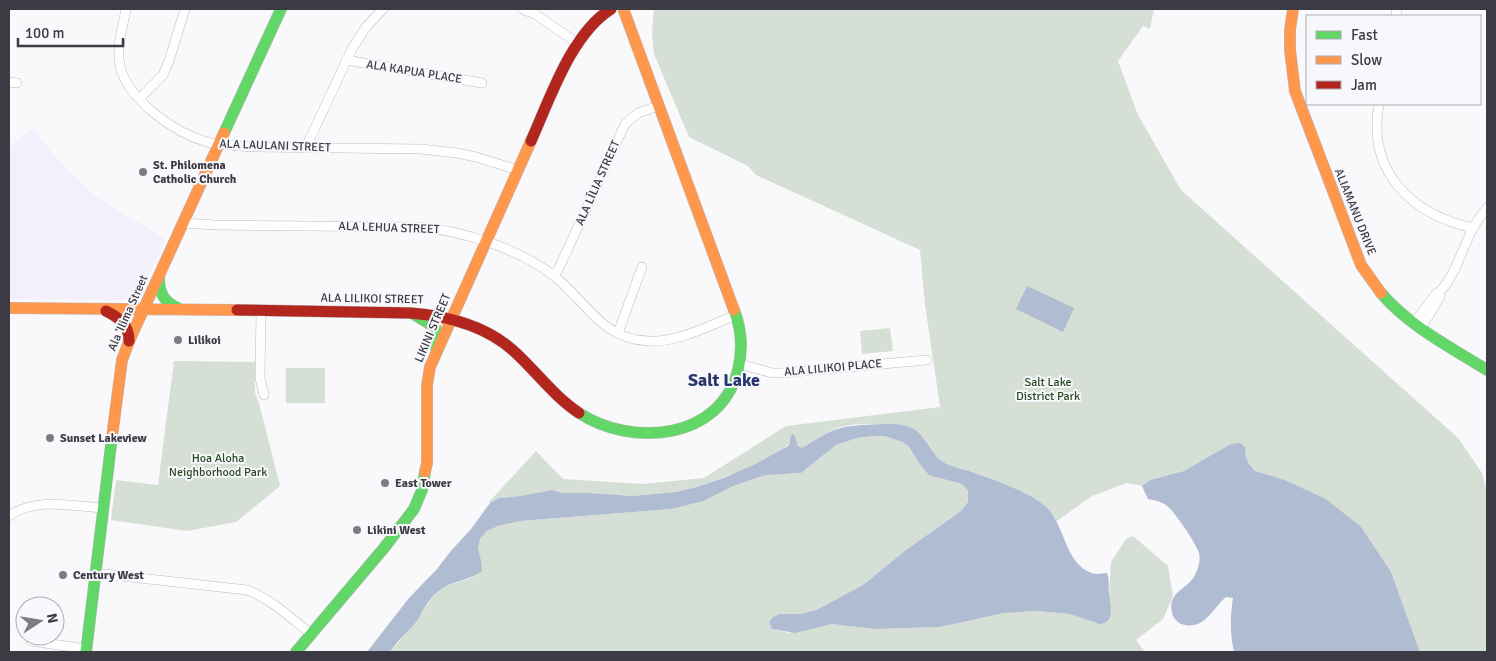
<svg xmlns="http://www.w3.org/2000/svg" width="1496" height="661" font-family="Signika,sans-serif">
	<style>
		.built { fill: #f3effd }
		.green { fill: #d6dfd5 }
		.water { fill: #b0bcd1 }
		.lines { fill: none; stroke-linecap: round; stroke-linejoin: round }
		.street-casing { stroke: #bcbbc0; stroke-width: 10 }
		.fast-casing { stroke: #bcbbc0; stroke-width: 12 }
		.slow-casing { stroke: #bcbbc0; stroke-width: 12 }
		.jam-casing { stroke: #bcbbc0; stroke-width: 12 }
		.street { stroke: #fefefe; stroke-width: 9 }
		.fast { stroke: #63d668; stroke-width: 11 }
		.slow { stroke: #ff974d; stroke-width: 11 }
		.jam { stroke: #b3261e; stroke-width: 11 }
		.poi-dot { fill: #7e7c83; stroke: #f8f7fc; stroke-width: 2 }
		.labels { text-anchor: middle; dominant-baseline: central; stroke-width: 4; stroke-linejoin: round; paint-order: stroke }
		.street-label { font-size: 12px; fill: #3c3a43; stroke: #f8f7fc }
		.poi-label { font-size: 12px; font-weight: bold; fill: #3c3a43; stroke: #f8f7fc; text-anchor: start }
		.park-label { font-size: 12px; fill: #264920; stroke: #f8f7fc }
		.district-label { font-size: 18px; font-weight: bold; fill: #27366f; stroke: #f8f7fc }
	</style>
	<rect width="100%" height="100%" fill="#f9f8fb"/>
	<path class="built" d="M 33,128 L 52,153 L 67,170 L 96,197 L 166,239 L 136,300 L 9,299 L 9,148 Z"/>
	<path class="green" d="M 654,9 L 1154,9 L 1150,29 L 1143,26 L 1118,61 L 1138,115 L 1181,190 L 1458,438 L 1482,473 L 1487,493 L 1487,652 L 1420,652 L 1391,572 L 1326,499 L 1285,480 L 1255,471 L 1249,464 L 1246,457 L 1245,447 L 1201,462 L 1184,471 L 1150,480 L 1142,486 L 1127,483 L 1092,496 L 1057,521 C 1043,495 996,480 969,471 C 961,468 951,467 944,463 C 932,455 925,441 916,431 C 890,426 858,419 832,430 C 822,435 812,442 802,448 L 798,446 L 794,434 L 790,443 L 783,449 L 745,469 L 697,487 L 676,492 L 632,496 L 590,493 L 562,493 L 552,490 L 520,496 L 499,498 L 490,503 L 489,502 L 536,451 L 563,479 L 642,484 L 704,478 L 786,426 L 940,407 L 941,413 L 925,305 L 920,250 L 756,175 L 748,166 L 689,137 L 654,54 L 652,33 Z
		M 890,328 L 893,351 L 862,354 L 860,331 Z
		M 174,361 L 255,362 L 255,393 L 259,403 L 280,486 L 236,522 L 187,531 L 111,520 L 116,480 L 158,485 Z
		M 286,368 L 325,368 L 325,403 L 286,403 Z
		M 872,436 L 884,436 L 903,442 L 909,447 L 919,463 L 946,479 L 962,484 L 968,491 L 968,502 L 961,511 L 906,550 L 863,585 L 816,610 L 801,614 L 780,614 L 773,617 L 769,622 L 772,629 L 789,633 L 832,624 L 875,629 L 940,627 L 1004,613 L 1037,611 L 1069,614 L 1096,623 L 1109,594 L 1111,562 L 1126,539 L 1133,536 L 1168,566 L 1173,596 L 1163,619 L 1136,640 L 1145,652 L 390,652 L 415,623 L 434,595 L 442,588 L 452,584 L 473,577 L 481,560 L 478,549 L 480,539 L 487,531 L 498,526 L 520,521 L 671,509 L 745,481 L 767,475 L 801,473 L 836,445 L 857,438 Z"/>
	<path class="water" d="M 1027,286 L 1074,308 L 1063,332 L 1016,309 Z
		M 863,425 C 878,425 895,422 909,427 C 925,432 930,454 943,462 C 951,467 960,468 969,471 C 992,479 1026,490 1045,506 C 1065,522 1064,564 1092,573 C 1096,575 1103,573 1107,573 C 1110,580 1108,586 1109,593 C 1110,605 1116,622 1100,624 L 1069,614 L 1037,611 L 1004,613 L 940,627 L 875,629 L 832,624 L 795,633 L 772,629 L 769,622 L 773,617 L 780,614 L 801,614 L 816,610 L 863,585 L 906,550 L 961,511 L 968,502 L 968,491 L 962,484 L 929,475 L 919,463 L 909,447 L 903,442 L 884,436 L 872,436 L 857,438 L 836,445 L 801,473 L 767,475 L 756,478 L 733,486 L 703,501 L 671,509 L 520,521 L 498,526 L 487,531 L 480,539 L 478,549 L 481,560 L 482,571 C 470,580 456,580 443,588 C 430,595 424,610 416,622 C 408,632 397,641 390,652 L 367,652 L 409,598 L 437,569 L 450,552 L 471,529 L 490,503 L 499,498 L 520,496 L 552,490 L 562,493 L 590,493 L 632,496 L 676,492 L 697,487 L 726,477 L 755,464 L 788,446 L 790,443 L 791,435 L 794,434 L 798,446 L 802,448 C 827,433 832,427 863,425 Z
		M 1240,443 L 1245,447 L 1246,457 L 1249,464 L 1255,471 L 1285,480 L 1326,499 L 1361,527 L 1391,572 L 1420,652 L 1234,652 C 1230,634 1230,617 1233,598 L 1226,597 C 1213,608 1205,629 1185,625 C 1181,624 1178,623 1175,619 C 1172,615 1170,606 1172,601 C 1176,589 1190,586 1195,575 C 1198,569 1201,560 1199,553 C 1196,543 1175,512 1166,505 C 1162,502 1154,500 1148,499 L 1142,486 L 1150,480 L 1184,471 L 1231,444 Z"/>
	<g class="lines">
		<defs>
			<path id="street" d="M 126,9 C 123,26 116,48 120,66 C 128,100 175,133 207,142 C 223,146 240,146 256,147 L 420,149 L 457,153 L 476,157 L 518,170
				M 522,9 L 535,14 L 577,43
				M 1396,16 L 1397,9
				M 346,60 L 482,83
				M 9,82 L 17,83
				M 140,98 L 163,75 L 169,61 L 185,9
				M 1379,104 C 1367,171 1410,214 1473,228
				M 306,147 L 352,49 L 366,27 L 383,9
				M 183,223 L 215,225 L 419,227 C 463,231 518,248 554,276 C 586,301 602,340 649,341 C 676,343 711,325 736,315
				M 554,276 L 559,268 L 625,124 L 638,113 L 658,106
				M 261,311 L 260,378 L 264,395
				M 1414,323 L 1436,294 C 1452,285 1463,247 1472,230 C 1476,222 1482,214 1487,208
				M 1421,328 L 1440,297 L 1440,294
				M 618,333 L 642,267
				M 740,364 L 772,373 L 781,373 L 927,360
				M 9,516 C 36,497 71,506 102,508
				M 95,573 L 247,590 C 271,599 291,618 311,634
				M 31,641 L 86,649"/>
			<path id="fast" d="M 224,133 L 281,9
				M 159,278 C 159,293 164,302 178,308
				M 1381,293 C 1409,326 1450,347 1487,370
				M 415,315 L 435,327 L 437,336 L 436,348
				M 579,413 C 631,447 720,441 738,370 C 743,349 742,330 734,310
				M 86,652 L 112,437
				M 296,652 L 384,548 L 414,509 L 422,490 L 425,472"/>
			<path id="slow" d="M 1293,9 L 1290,30 L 1290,50 L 1295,91 L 1361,265 L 1381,293
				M 624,11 L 734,310
				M 9,308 L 237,310
				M 112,437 L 122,360 L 130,339 L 224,133
				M 425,472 L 427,463 L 427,385 L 430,367 L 531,141"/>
			<path id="jam" d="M 531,141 C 550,99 571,34 611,9
				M 237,310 L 410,313 C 450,316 489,326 518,355 C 538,374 555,397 579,413
				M 106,311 C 120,318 129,325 129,341"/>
		</defs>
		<use href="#street" class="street-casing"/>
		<use href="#fast" class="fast-casing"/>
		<use href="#slow" class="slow-casing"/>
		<use href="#jam" class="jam-casing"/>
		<use href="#street" class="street"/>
		<use href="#fast" class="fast"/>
		<use href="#slow" class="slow"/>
		<use href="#jam" class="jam"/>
	</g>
	<g class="poi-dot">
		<circle cx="143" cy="172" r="5"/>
		<circle cx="178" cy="340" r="5"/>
		<circle cx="50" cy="438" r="5"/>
		<circle cx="385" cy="483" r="5"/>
		<circle cx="357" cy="530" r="5"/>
		<circle cx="63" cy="575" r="5"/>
	</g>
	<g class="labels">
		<g class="street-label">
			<text transform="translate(414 72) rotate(9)">ALA KAPUA PLACE</text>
			<text transform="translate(275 146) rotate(2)">ALA LAULANI STREET</text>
			<text transform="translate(598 183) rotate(-66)">ALA LĪLIA STREET</text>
			<text transform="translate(1355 212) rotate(68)">ALIAMANU DRIVE</text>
			<text transform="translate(389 228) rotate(2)">ALA LEHUA STREET</text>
			<text transform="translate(372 299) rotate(1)">ALA LILIKOI STREET</text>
			<text transform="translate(128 313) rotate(-66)">Ala ʻIlima Street</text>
			<text transform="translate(433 328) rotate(-67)">LIKINI STREET</text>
			<text transform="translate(833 368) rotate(-5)">ALA LILIKOI PLACE</text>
		</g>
		<g class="poi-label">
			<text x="153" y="165">St. Philomena<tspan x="153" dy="14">Catholic Church</tspan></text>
			<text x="188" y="340">Lilikoi</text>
			<text x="60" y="438">Sunset Lakeview</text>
			<text x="395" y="483">East Tower</text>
			<text x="367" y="530">Likini West</text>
			<text x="73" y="575">Century West</text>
		</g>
		<g class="park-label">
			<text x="1048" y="382">Salt Lake<tspan x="1048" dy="14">District Park</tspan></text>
			<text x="218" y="458">Hoa Aloha<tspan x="218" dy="14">Neighborhood Park</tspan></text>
		</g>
		<g class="district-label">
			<text x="724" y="380">Salt Lake</text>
		</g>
	</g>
	<rect width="1496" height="661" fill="none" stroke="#3c3a43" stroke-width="20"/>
	<rect x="1306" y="15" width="175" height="90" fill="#f8f7fc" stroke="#adabb2"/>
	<rect x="1316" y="31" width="25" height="8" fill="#63d668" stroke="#adabb2"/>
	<text x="1351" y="40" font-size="15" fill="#3c3a43">Fast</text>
	<rect x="1316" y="56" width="25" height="8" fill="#ff974d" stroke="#adabb2"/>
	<text x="1351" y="65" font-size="15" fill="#3c3a43">Slow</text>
	<rect x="1316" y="81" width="25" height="8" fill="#b3261e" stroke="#adabb2"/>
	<text x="1351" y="90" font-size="15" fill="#3c3a43">Jam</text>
	<g transform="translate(40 621) rotate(78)"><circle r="24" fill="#f8f7fc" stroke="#adabb2"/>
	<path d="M0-4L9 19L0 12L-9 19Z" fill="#7e7c83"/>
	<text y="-8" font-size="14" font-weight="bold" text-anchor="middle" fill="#3c3a43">N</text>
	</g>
	<path d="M18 38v8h105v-8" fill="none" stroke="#3c3a43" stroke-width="2.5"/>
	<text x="25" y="38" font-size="15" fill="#3c3a43" stroke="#f8f7fc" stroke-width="4" paint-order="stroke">100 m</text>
</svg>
